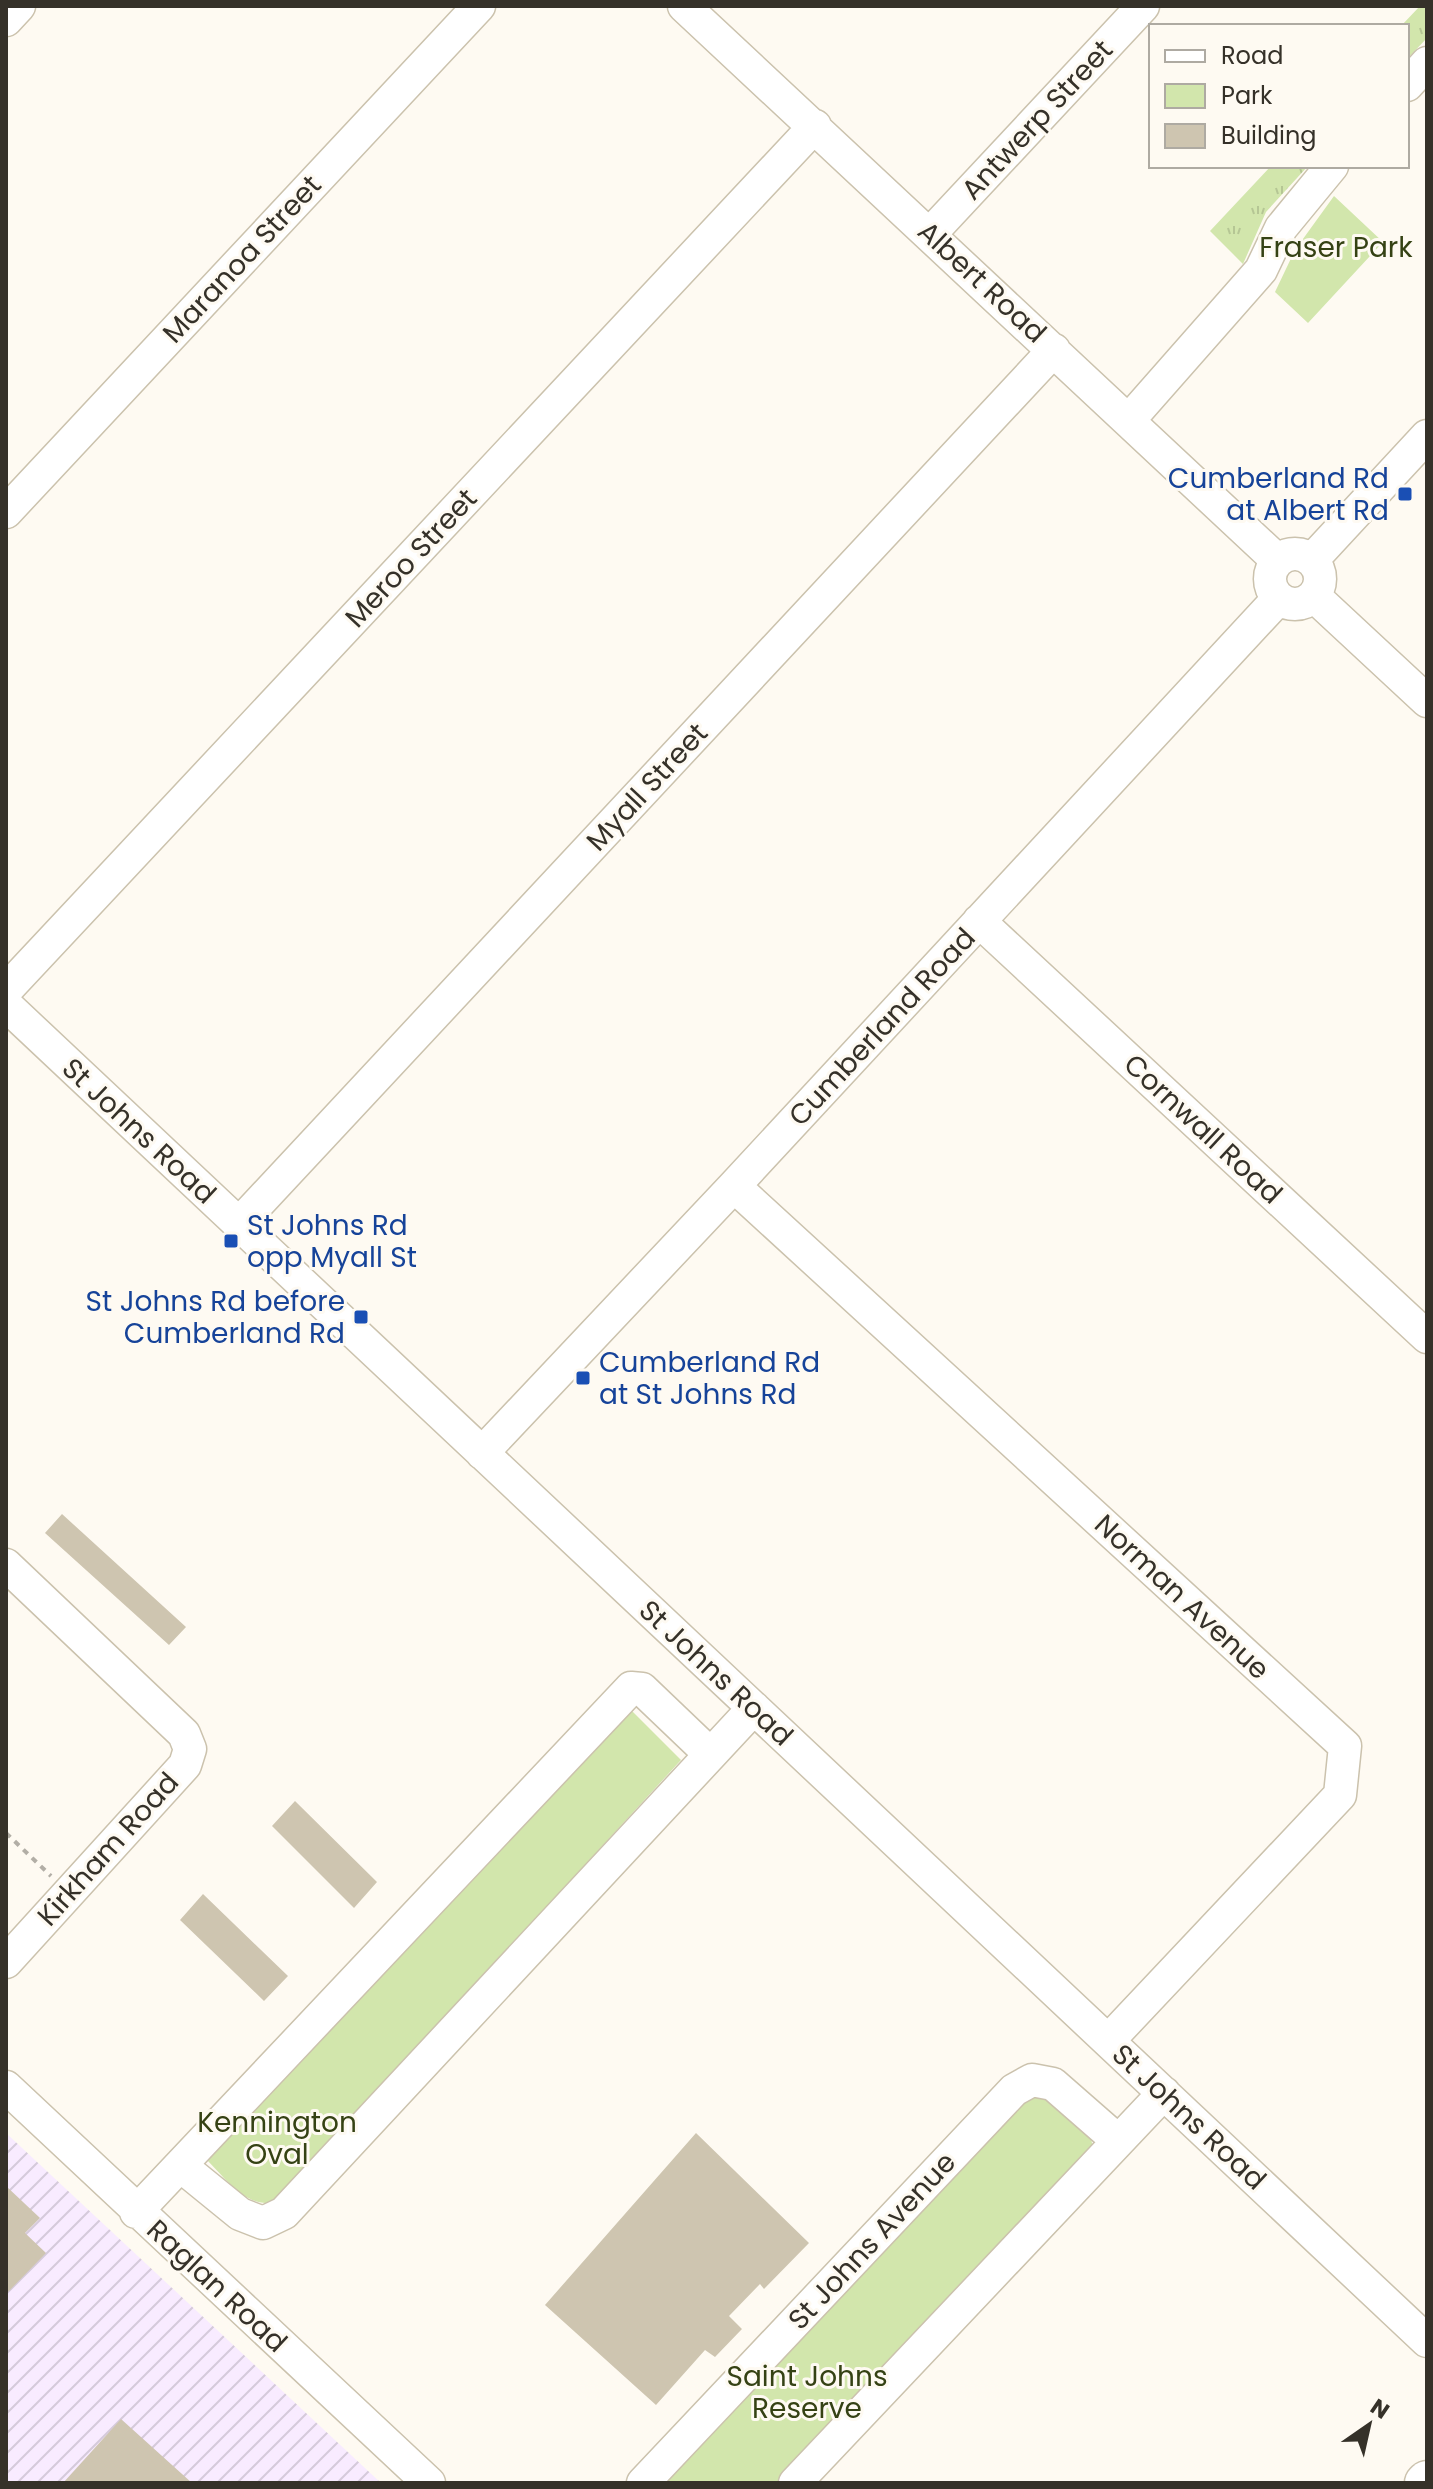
<svg xmlns="http://www.w3.org/2000/svg" width="1433" height="2489" font-family="Poppins,sans-serif">
	<style>
		.industrial { fill: url(#industrial-furrows) }
		.grass { fill: url(#grass-tufts) }
		.park { fill: #d2e6ac }
		.building { fill: #cec5b0 }
		.lines { fill: none; stroke-linecap: round; stroke-linejoin: round }
		.minor-casing { stroke: #cbc2ad; stroke-width: 35 }
		.major-casing { stroke: #cbc2ad; stroke-width: 43 }
		.path { stroke: #b2aea6; stroke-width: 4; stroke-dasharray: 6 6; stroke-linecap: butt }
		.minor { stroke: #fff; stroke-width: 32 }
		.major { stroke: #fff; stroke-width: 40 }
		.transit-dot { fill: #1a4fb4; stroke: #fefaf2; stroke-width: 3 }
		.labels { text-anchor: middle; dominant-baseline: central; stroke-width: 6; stroke-linejoin: round; paint-order: stroke }
		.street-label { font-size: 28px; fill: #353129; stroke: #fefaf2 }
		.park-label { font-size: 28px; fill: #354214; stroke: #fefaf2 }
		.transit-label { font-size: 28px; fill: #164399; stroke: #fefaf2; text-anchor: end }
	</style>
	<defs>
		<pattern id="industrial-furrows" width="10" height="10" patternUnits="userSpaceOnUse" patternTransform="scale(2)"><rect width="10" height="10" fill="#f8ebff"/><path d="M-1 1l2-2M0 10L10 0M9 11l2-2" fill="none" stroke="#d5cadb"/></pattern>
		<pattern id="grass-tufts" width="24" height="20" patternUnits="userSpaceOnUse" patternTransform="scale(2)"><rect width="24" height="20" fill="#d2e6ac"/><path d="M3 7l-1-3M5 7V3M7 7l1-3M15 17l-1-3M17 17v-4M19 17l1-3" fill="none" stroke="#b5c694"/></pattern>
	</defs>
	<rect width="100%" height="100%" fill="#fefaf2"/>
	<path class="industrial" d="M 6,2133 L 381,2483 L 6,2483 Z"/>
	<path class="grass" d="M 1420,6 L 1427,6 L 1427,38 L 1407,59 L 1407,26 L 1401,26 Z
		M 1271,166 L 1308,166 L 1266,212 L 1243,264 L 1210,231 Z"/>
	<path class="park" d="M 1334,196 L 1383,242 L 1308,323 L 1275,292 L 1295,250 Z
		M 627,1706 L 681,1760 L 275,2203 C 245,2207 227,2180 207,2160 L 207,2150 Z
		M 1034,2092 L 1046,2096 L 1090,2132 L 1093,2149 L 780,2483 L 662,2483 Z"/>
	<path class="building" d="M 62,1514 L 186,1627 L 169,1645 L 45,1533 Z
		M 295,1801 L 377,1882 L 354,1908 L 272,1826 Z
		M 203,1894 L 288,1976 L 264,2001 L 180,1920 Z
		M 696,2133 L 809,2243 L 764,2289 L 760,2284 L 729,2316 L 742,2329 L 715,2357 L 705,2350 L 656,2405 L 545,2305 Z
		M 6,2186 L 40,2218 L 25,2233 L 46,2253 L 6,2294 Z
		M 121,2419 L 192,2483 L 63,2483 Z"/>
	<g class="lines">
		<defs>
			<path id="minor" d="M 684,6 L 1277,560
				M 6,20 L 19,6
				M 1407,85 L 1427,63
				M 931,233 L 1143,6
				M 1129,420 L 1261,270 L 1281,228 L 1332,166
				M 6,512 L 479,6
				M1270 579a25 25 0 1 1 50 0a25 25 0 1 1-50 0Z
				M 1312,560 L 1427,436
				M 1314,596 L 1427,701
				M 979,921 L 1427,1337
				M 6,990 L 815,126
				M 6,1005 L 1427,2341
				M 734,1186 L 1345,1746 L 1340,1795 L 1108,2041
				M 239,1224 L 1054,350
				M 482,1453 L 734,1186 L 1279,598
				M 6,1565 L 184,1734 L 190,1749 L 185,1765 L 6,1962
				M 6,2087 L 429,2483
				M 181,2166 L 240,2214 L 263,2223 L 284,2213 L 754,1708
				M 136,2212 L 631,1688 L 642,1689 L 709,1753
				M 643,2483 L 1014,2090 L 1032,2080 L 1053,2084 L 1117,2140
				M 795,2483 L 1164,2093"/>
			<path id="major" d="M 1425,2483 L 1427,2481"/>
		</defs>
		<use href="#minor" class="minor-casing"/>
		<use href="#major" class="major-casing"/>
		<path class="path" d="M 6,1833 L 51,1876"/>
		<use href="#minor" class="minor"/>
		<use href="#major" class="major"/>
	</g>
	<g class="transit-dot">
		<rect x="1397" y="486" width="16" height="16" rx="4"/>
		<rect x="223" y="1233" width="16" height="16" rx="4"/>
		<rect x="353" y="1309" width="16" height="16" rx="4"/>
		<rect x="575" y="1370" width="16" height="16" rx="4"/>
	</g>
	<g class="labels">
		<g class="street-label">
			<text transform="translate(1037 120) rotate(-47)">Antwerp Street</text>
			<text transform="translate(242 259) rotate(-47)">Maranoa Street</text>
			<text transform="translate(982 282) rotate(43)">Albert Road</text>
			<text transform="translate(411 558) rotate(-47)">Meroo Street</text>
			<text transform="translate(647 787) rotate(-47)">Myall Street</text>
			<text transform="translate(882 1027) rotate(-47)">Cumberland Road</text>
			<text transform="translate(1203 1129) rotate(43)">Cornwall Road</text>
			<text transform="translate(139 1131) rotate(43)">St Johns Road</text>
			<text transform="translate(1182 1597) rotate(43)">Norman Avenue</text>
			<text transform="translate(716 1673) rotate(43)">St Johns Road</text>
			<text transform="translate(108 1849) rotate(-48)">Kirkham Road</text>
			<text transform="translate(1189 2117) rotate(43)">St Johns Road</text>
			<text transform="translate(872 2241) rotate(-47)">St Johns Avenue</text>
			<text transform="translate(217 2286) rotate(43)">Raglan Road</text>
		</g>
		<g class="park-label">
			<text x="1336" y="247">Fraser Park</text>
			<text x="277" y="2122">Kennington<tspan x="277" dy="32">Oval</tspan></text>
			<text x="807" y="2376">Saint Johns<tspan x="807" dy="32">Reserve</tspan></text>
		</g>
		<g class="transit-label">
			<text x="1389" y="478">Cumberland Rd<tspan x="1389" dy="32">at Albert Rd</tspan></text>
			<text x="247" y="1225" text-anchor="start">St Johns Rd<tspan x="247" dy="32">opp Myall St</tspan></text>
			<text x="345" y="1301">St Johns Rd before<tspan x="345" dy="32">Cumberland Rd</tspan></text>
			<text x="599" y="1362" text-anchor="start">Cumberland Rd<tspan x="599" dy="32">at St Johns Rd</tspan></text>
		</g>
	</g>
	<rect width="1433" height="2489" fill="none" stroke="#353129" stroke-width="16"/>
	<rect x="1149" y="24" width="260" height="144" fill="#fefaf2" stroke="#aeaaa2" stroke-width="2"/>
	<rect x="1165" y="50" width="40" height="12" fill="#ffffff" stroke="#aeaaa2" stroke-width="2"/>
	<text x="1221" y="64" font-size="24" fill="#353129">Road</text>
	<rect x="1165" y="84" width="40" height="24" fill="#d2e6ac" stroke="#aeaaa2" stroke-width="2"/>
	<text x="1221" y="104" font-size="24" fill="#353129">Park</text>
	<rect x="1165" y="124" width="40" height="24" fill="#cec5b0" stroke="#aeaaa2" stroke-width="2"/>
	<text x="1221" y="144" font-size="24" fill="#353129">Building</text>
	<g transform="translate(1369 2425) rotate(34)" stroke="#fefaf2" stroke-width="6" paint-order="stroke">
	<path d="M0-6L14 30L0 20L-14 30Z" fill="#353129"/>
	<text y="-12" font-size="22" font-weight="bold" text-anchor="middle" fill="#353129">N</text>
	</g>
</svg>
